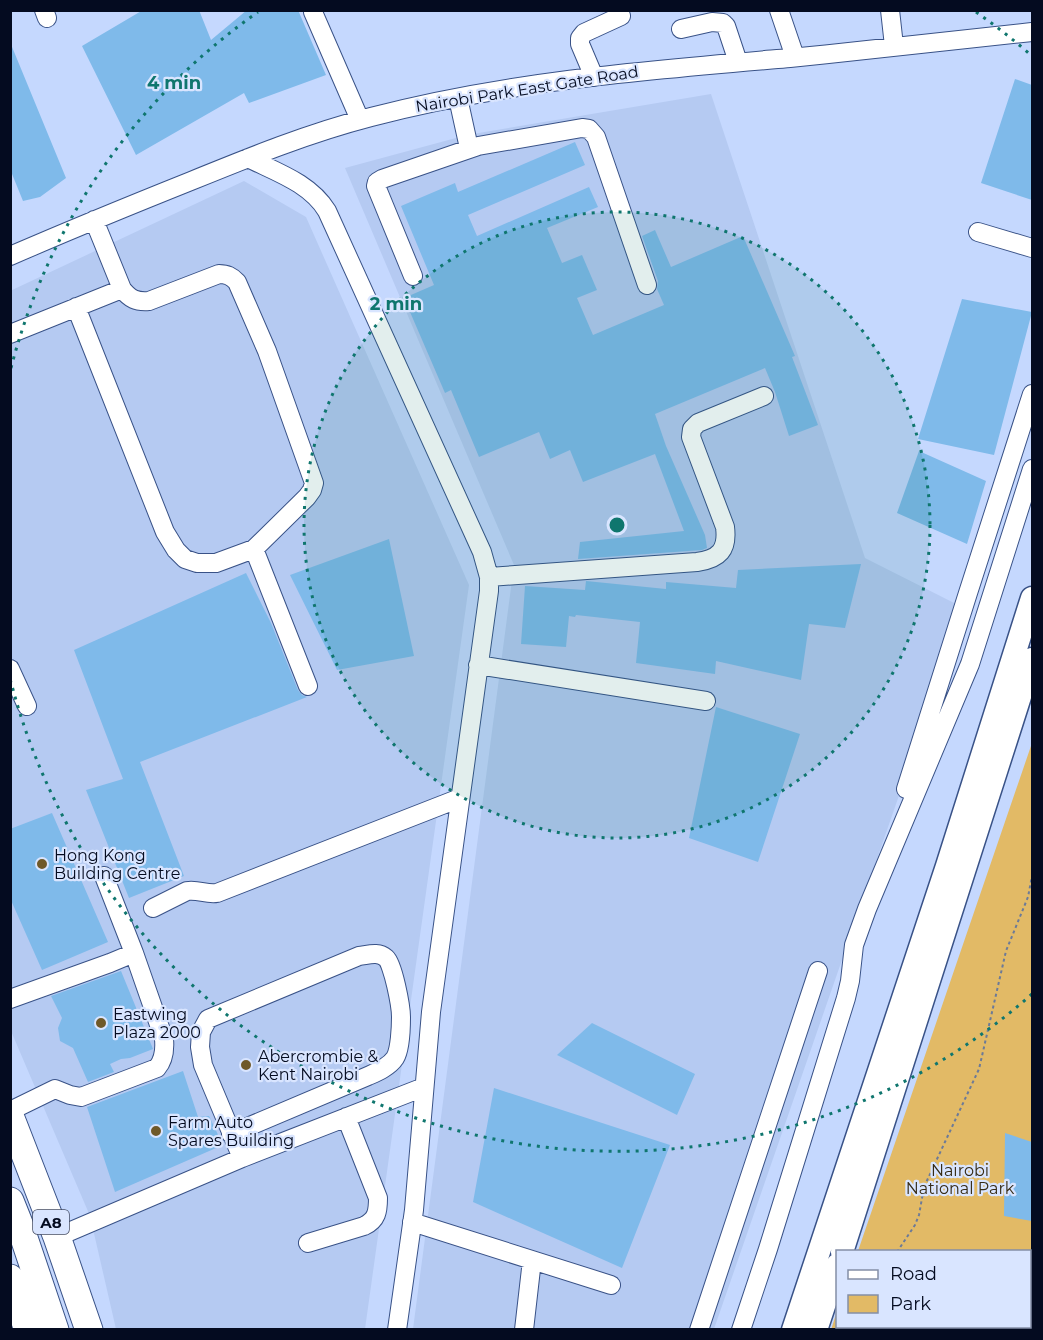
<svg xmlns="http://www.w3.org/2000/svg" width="1043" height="1340" font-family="Montserrat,sans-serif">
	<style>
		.built { fill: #b5caf2 }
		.green { fill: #e2ba66 }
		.building { fill: #7fbaea }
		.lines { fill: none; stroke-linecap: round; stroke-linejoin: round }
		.minor-casing { stroke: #395287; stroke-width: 20 }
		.major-casing { stroke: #395287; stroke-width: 25 }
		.highway-casing { stroke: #395287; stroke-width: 29 }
		.path { stroke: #6c7a98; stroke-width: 2; stroke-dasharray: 3 3; stroke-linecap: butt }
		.minor { stroke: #fff; stroke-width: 18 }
		.major { stroke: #fff; stroke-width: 22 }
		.highway { stroke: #fff; stroke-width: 27 }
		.ring { fill: none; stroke: #0f766e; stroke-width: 3; stroke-dasharray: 3 6 }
		.poi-dot { fill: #6f5929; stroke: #d9e5ff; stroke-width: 2 }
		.labels { text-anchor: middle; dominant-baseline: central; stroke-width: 4.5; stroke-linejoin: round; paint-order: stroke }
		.shield { fill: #d9e5ff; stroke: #444c63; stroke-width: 1.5 }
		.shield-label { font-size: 15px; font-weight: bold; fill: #040b20 }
		.street-label { font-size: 16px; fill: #040b20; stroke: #d9e5ff }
		.poi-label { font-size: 16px; fill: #040b20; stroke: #d9e5ff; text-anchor: start }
		.park-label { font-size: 16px; fill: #362b15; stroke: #d9e5ff }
		.centre { fill: #0f766e; stroke: #d9e5ff; stroke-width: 3 }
		.ring-label { font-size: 18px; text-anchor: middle; font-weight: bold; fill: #0f766e; stroke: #d9e5ff; stroke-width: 4.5; stroke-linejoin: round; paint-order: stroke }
	</style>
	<rect width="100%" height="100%" fill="#c5d8fe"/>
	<path class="built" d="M 711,94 L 865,558 L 964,608 L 714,1329 L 413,1329 L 514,565 L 345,168 L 467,135 Z
		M 244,181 L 306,217 L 469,585 L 365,1329 L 116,1329 L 90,1216 L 11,1031 L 10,291 Z"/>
	<path class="green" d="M 1032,743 L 1032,1329 L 831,1330 L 837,1311 L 838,1326 L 1030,1326 L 1030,1252 L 858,1251 Z"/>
	<path class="building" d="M 143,10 L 199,10 L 211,40 L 247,10 L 298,10 L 326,75 L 249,103 L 244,93 L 136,155 L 82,46 Z
		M 10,42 L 66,178 L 40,197 L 23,201 L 10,169 Z
		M 1015,79 L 1032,85 L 1032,200 L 981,183 Z
		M 575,142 L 585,165 L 468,215 L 477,236 L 589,187 L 598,207 L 547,228 L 562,263 L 582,255 L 597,290 L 577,298 L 593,335 L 664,305 L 657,289 L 658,281 L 642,236 L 655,230 L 671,267 L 743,236 L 795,356 L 792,357 L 818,425 L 789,436 L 775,392 L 765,368 L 655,414 L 666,446 L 705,535 L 707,548 L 702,550 L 578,559 L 580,542 L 684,531 L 655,454 L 583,482 L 570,450 L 550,459 L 539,432 L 479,457 L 451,390 L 445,393 L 404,298 L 434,285 L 401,206 L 455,183 L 458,192 Z
		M 962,299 L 1032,312 L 994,455 L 918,439 Z
		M 919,451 L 986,481 L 967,544 L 897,513 Z
		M 389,539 L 414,656 L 337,670 L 290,575 Z
		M 861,564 L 845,628 L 809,624 L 801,680 L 716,661 L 715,674 L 636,663 L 640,622 L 576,615 L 575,617 L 569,616 L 566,647 L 521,644 L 525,586 L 585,590 L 586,581 L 666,589 L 666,582 L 736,588 L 738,570 Z
		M 246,573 L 271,623 L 298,690 L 302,695 L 307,697 L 140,762 L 184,876 L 129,898 L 86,790 L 123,779 L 74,650 Z
		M 716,707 L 800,734 L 758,862 L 689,838 Z
		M 52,813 L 108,942 L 42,970 L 10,898 L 10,829 Z
		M 121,971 L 153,1049 L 130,1058 L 121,1059 L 110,1064 L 114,1072 L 88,1082 L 73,1048 L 60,1041 L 58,1028 L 62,1018 L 51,996 Z
		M 592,1023 L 695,1074 L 677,1115 L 557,1055 Z
		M 183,1071 L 198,1117 L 209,1116 L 223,1145 L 115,1192 L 87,1107 Z
		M 494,1088 L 670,1145 L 622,1268 L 473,1202 Z
		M 1005,1133 L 1032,1142 L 1032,1221 L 1004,1216 Z"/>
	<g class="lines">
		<defs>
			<path id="minor" d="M 44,10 L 47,18
				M 779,10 L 795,57
				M 890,10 L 894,46
				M 313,12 L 360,120
				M 681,29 L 712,22 L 723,23 L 726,26 L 738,62
				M 594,77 L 580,44 L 580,38 L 584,33 L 621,16
				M 458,98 L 469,148
				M 248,158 C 276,172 310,183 327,211 L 482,552 L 489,577 L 489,591 L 431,1012 L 414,1210 L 397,1330
				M 978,232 L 1032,248
				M 10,256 C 70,230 131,205 191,181 C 250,157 309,133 371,117 C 508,81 650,70 790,58 C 871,50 952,40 1032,32
				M 413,276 L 376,186 L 377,182 L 382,179 L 478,146 L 582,128 L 589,129 L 596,137 L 647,285
				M 76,307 L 165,532 L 176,550 L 185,559 L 197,563 L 216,563 L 254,549 L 307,497 L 312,490 L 314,483 L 267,351 L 237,282 C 231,276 227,274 219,274 L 149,301 C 136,302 130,299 122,289 L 94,220
				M 10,334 L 122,289
				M 254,549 L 308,686
				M 489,577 L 697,562 C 719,559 728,550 725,527 L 691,437 L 692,429 L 698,423 L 764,396
				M 478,665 L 706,701
				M 10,669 L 27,706
				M 906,789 L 968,593 L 1032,394
				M 153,908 L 187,891 C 198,889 207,895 217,893 L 460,798
				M 10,999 L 110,963 L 134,953 L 104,876
				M 10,1111 L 55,1089 L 70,1095 L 81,1097 L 157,1068 C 164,1060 165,1050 164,1039 L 134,953
				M 231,1134 L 368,1076 C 377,1072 389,1067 395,1058 C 400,1050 401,1027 401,1017 C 401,1006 393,964 386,958 C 378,951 368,955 359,956 L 208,1019 L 201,1032 L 200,1047 L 203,1065 L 242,1158
				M 412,1222 L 611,1285
				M 57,1237 L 242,1158 L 424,1087
				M 308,1243 L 364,1226 C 377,1220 378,1211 378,1198 L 346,1117
				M 524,1330 L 532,1260
				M 699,1330 L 818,971
				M 741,1330 L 768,1249 L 846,998 L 850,981 L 854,945 L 867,909 L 970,664 L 1032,469"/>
			<path id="major" d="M 842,1252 L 1032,659
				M 793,1330 L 947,866 L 1032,598
				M 816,1330 L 838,1264"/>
			<path id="highway" d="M 10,1116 L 57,1237 L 89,1330
				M 10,1201 L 20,1226 L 55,1330
				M 10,1278 L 28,1330"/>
		</defs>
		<use href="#minor" class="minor-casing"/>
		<use href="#major" class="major-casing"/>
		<use href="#highway" class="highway-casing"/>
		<path class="path" d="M 897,1252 L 915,1225 L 919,1215 L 924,1187 L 979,1069 L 1006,951 L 1028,897 L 1032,876
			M 861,1330 L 862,1326"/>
		<use href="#minor" class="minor"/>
		<use href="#major" class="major"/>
		<use href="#highway" class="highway"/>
	</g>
	<circle cx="617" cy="525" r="313" fill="#0f766e" fill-opacity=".12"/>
	<g class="ring">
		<circle cx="617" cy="525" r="313"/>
		<path d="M1032 994A626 626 0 0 1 11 682M11 368A626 626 0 0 1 258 12M976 12A626 626 0 0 1 1032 56"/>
	</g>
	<g class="poi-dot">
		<circle cx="42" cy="864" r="6"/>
		<circle cx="101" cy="1023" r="6"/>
		<circle cx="246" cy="1065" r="6"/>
		<circle cx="156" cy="1131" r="6"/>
	</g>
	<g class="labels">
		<rect class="shield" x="33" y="1210" width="36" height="24" rx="4.5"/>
		<g class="shield-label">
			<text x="51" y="1222">A8</text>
		</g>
		<g class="street-label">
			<text transform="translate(527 89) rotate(-9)">Nairobi Park East Gate Road</text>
		</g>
		<g class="poi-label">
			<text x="54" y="855">Hong Kong<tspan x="54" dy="18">Building Centre</tspan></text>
			<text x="113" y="1014">Eastwing<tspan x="113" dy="18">Plaza 2000</tspan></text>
			<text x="258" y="1056">Abercrombie &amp;<tspan x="258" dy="18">Kent Nairobi</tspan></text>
			<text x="168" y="1122">Farm Auto<tspan x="168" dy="18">Spares Building</tspan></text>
		</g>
		<g class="park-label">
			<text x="960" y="1170">Nairobi<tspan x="960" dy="18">National Park</tspan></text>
		</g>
	</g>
	<circle cx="617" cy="525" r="9" class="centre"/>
	<g class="ring-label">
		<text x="174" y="89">4 min</text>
		<text x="396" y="310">2 min</text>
	</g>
	<rect width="1043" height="1340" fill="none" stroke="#040b20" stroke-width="24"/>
	<rect x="836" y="1250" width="195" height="78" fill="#d9e5ff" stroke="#848ea6" stroke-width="1.5"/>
	<rect x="848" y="1270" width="30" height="9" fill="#ffffff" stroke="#848ea6" stroke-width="1.5"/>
	<text x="890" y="1280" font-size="18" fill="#040b20">Road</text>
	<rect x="848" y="1295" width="30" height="18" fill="#e2ba66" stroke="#848ea6" stroke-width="1.5"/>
	<text x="890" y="1310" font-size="18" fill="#040b20">Park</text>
</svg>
